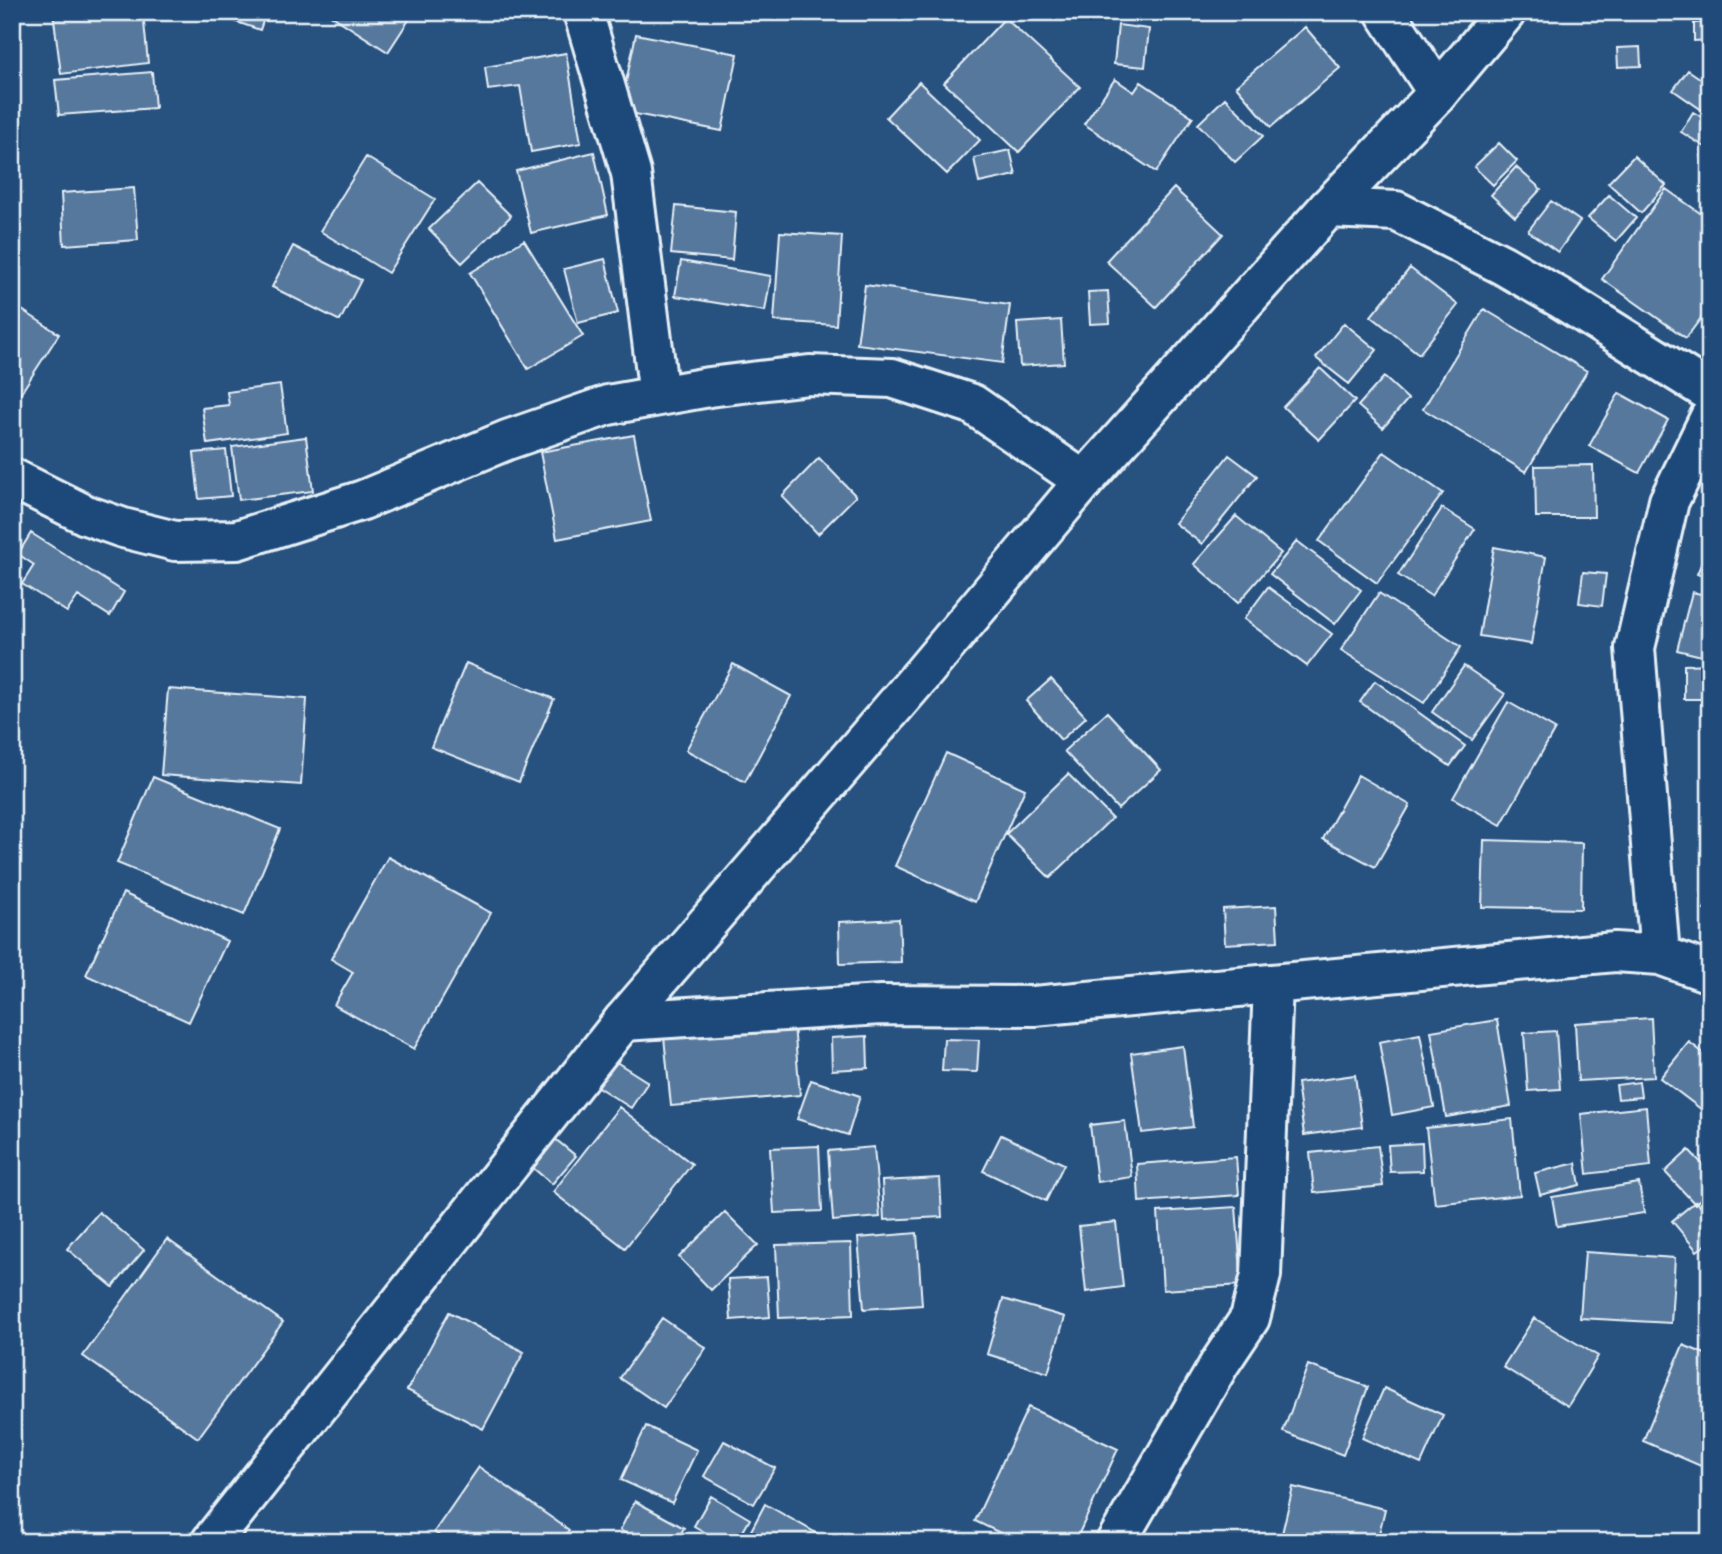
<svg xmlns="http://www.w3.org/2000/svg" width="1722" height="1554" font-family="Mynerve,sans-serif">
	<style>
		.building { fill: #57789d; stroke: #e8f1f8; stroke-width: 2 }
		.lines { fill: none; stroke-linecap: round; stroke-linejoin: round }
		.street-casing { stroke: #e8f1f8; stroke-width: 44 }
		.secondary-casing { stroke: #e8f1f8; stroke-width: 44 }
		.street { stroke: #1f4a7a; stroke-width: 38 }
		.secondary { stroke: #1f4a7a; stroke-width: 38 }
	</style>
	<rect width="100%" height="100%" fill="#27517f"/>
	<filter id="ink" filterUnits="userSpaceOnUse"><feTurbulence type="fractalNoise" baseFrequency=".0143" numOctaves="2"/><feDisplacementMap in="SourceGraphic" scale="14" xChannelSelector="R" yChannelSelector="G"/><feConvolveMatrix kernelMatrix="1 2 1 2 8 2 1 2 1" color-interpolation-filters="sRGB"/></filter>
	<g filter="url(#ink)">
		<path class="building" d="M 53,12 L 143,12 L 148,63 L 61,74 Z
			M 207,12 L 266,12 L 260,30 Z
			M 326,12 L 414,12 L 388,52 Z
			M 1005,18 L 1080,87 L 1019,152 L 944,83 Z
			M 1710,22 L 1710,40 L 1694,41 L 1694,23 Z
			M 1118,25 L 1149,29 L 1145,67 L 1114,64 Z
			M 1305,27 L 1340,68 L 1271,127 L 1236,86 Z
			M 636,34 L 738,54 L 722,131 L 620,111 Z
			M 1640,47 L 1641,66 L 1618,67 L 1617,48 Z
			M 566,53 L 581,143 L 531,152 L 520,86 L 488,90 L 485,67 Z
			M 1688,70 L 1710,85 L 1710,99 L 1702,110 L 1673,90 Z
			M 152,72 L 155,108 L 59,115 L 55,80 Z
			M 1115,79 L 1134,92 L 1141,82 L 1193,117 L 1156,172 L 1084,124 Z
			M 919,82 L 980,140 L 947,174 L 886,117 Z
			M 1225,98 L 1263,136 L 1235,162 L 1198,124 Z
			M 1693,112 L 1710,122 L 1710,150 L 1681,132 Z
			M 1499,143 L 1517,161 L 1493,185 L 1474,167 Z
			M 1010,150 L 1016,175 L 979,183 L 974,158 Z
			M 594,152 L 608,215 L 531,233 L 516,171 Z
			M 1634,156 L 1666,185 L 1641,213 L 1608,183 Z
			M 366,157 L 435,199 L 388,273 L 320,231 Z
			M 1516,167 L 1541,189 L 1515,217 L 1491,195 Z
			M 477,183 L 511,216 L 462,263 L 429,229 Z
			M 134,188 L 138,240 L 64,245 L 61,193 Z
			M 1174,188 L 1223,234 L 1156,307 L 1106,261 Z
			M 1666,189 L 1710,220 L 1710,306 L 1686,338 L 1602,279 Z
			M 1609,195 L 1636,218 L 1616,241 L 1588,218 Z
			M 1551,201 L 1580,221 L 1558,252 L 1528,231 Z
			M 676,206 L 736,212 L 732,260 L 671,254 Z
			M 780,232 L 842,236 L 836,325 L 774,321 Z
			M 524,240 L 583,336 L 528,369 L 470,273 Z
			M 293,246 L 361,280 L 340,321 L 272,287 Z
			M 605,259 L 618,313 L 578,323 L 564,269 Z
			M 681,261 L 771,276 L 765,311 L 675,296 Z
			M 1410,268 L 1458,305 L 1419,354 L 1371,316 Z
			M 865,285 L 1010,305 L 1002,363 L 857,344 Z
			M 1108,291 L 1110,323 L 1090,324 L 1088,292 Z
			M 19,308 L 59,334 L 19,396 L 12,392 L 12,319 Z
			M 1484,309 L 1587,371 L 1526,472 L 1423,409 Z
			M 1061,320 L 1064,363 L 1020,366 L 1017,323 Z
			M 1344,323 L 1377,350 L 1349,384 L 1316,358 Z
			M 1320,368 L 1355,401 L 1319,440 L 1283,407 Z
			M 1384,377 L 1408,399 L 1383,428 L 1358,406 Z
			M 280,385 L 287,433 L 207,444 L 202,408 L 229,405 L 227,392 Z
			M 1619,393 L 1668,420 L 1639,473 L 1589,446 Z
			M 634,435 L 651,521 L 557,539 L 540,452 Z
			M 306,437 L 313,491 L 239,500 L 232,447 Z
			M 226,450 L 231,496 L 199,499 L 194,453 Z
			M 1384,452 L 1443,493 L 1377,583 L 1319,541 Z
			M 1229,455 L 1257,476 L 1202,544 L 1175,523 Z
			M 819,458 L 856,496 L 818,534 L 782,496 Z
			M 1593,465 L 1594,517 L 1536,517 L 1535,466 Z
			M 1442,508 L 1475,529 L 1431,596 L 1398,575 Z
			M 1236,516 L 1281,553 L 1238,603 L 1194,564 Z
			M 31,533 L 124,592 L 110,616 L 78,596 L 67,612 L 22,584 L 34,565 L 18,554 Z
			M 1297,541 L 1361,590 L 1335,624 L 1270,574 Z
			M 1710,543 L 1710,579 L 1697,574 Z
			M 1494,547 L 1546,557 L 1531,644 L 1479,636 Z
			M 1583,572 L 1606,574 L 1602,606 L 1579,603 Z
			M 1268,587 L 1332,634 L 1307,666 L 1244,619 Z
			M 1692,592 L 1710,596 L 1710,658 L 1677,650 Z
			M 1379,593 L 1461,647 L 1424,703 L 1341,650 Z
			M 466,663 L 554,699 L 519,782 L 431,747 Z
			M 733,664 L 791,696 L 745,782 L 686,750 Z
			M 1710,664 L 1710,699 L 1684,699 L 1684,665 Z
			M 1464,666 L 1505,694 L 1472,740 L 1432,712 Z
			M 1051,679 L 1086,717 L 1061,740 L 1026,701 Z
			M 1375,681 L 1465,746 L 1450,766 L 1360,702 Z
			M 168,689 L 307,699 L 301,785 L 161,775 Z
			M 1508,702 L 1555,729 L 1501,825 L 1453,798 Z
			M 1107,712 L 1161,770 L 1118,809 L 1064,751 Z
			M 946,753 L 1025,789 L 975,902 L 895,866 Z
			M 1068,774 L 1112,818 L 1050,878 L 1006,834 Z
			M 1358,775 L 1410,805 L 1375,867 L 1323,839 Z
			M 153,777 L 280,829 L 244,915 L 117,863 Z
			M 1484,840 L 1582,843 L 1581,909 L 1482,907 Z
			M 388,857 L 491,913 L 414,1049 L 334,1005 L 353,972 L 331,959 Z
			M 123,893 L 227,941 L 189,1022 L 86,975 Z
			M 1710,895 L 1710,912 L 1704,910 Z
			M 1276,906 L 1278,941 L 1225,944 L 1223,909 Z
			M 899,919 L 901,962 L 840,964 L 839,922 Z
			M 1651,1018 L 1654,1077 L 1578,1081 L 1575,1023 Z
			M 1497,1020 L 1511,1106 L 1446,1117 L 1431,1031 Z
			M 794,1025 L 800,1095 L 671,1106 L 664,1037 Z
			M 1556,1031 L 1560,1089 L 1528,1091 L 1524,1033 Z
			M 1420,1034 L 1434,1107 L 1392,1115 L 1379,1042 Z
			M 867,1036 L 868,1068 L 832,1070 L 831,1038 Z
			M 944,1039 L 979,1040 L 977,1072 L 942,1071 Z
			M 1689,1042 L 1710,1058 L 1710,1116 L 1660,1078 Z
			M 1183,1046 L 1193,1127 L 1142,1133 L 1131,1053 Z
			M 610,1058 L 648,1082 L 631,1108 L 593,1084 Z
			M 1355,1075 L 1362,1127 L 1304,1135 L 1297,1083 Z
			M 811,1080 L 860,1096 L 848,1135 L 797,1119 Z
			M 1639,1082 L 1641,1097 L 1618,1099 L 1616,1085 Z
			M 619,1107 L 692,1164 L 625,1248 L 553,1192 Z
			M 1646,1107 L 1651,1166 L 1587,1174 L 1581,1114 Z
			M 1512,1119 L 1520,1195 L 1435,1204 L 1426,1128 Z
			M 1125,1121 L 1132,1177 L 1097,1182 L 1090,1125 Z
			M 549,1134 L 576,1156 L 552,1184 L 526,1162 Z
			M 1001,1135 L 1064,1164 L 1046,1201 L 983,1171 Z
			M 1422,1143 L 1423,1171 L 1390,1172 L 1388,1145 Z
			M 819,1146 L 822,1211 L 774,1213 L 770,1148 Z
			M 1378,1146 L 1383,1186 L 1314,1193 L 1310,1153 Z
			M 874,1147 L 880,1217 L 833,1221 L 828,1151 Z
			M 1689,1150 L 1710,1172 L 1710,1190 L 1695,1204 L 1665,1172 Z
			M 1236,1157 L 1239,1195 L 1139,1202 L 1137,1164 Z
			M 1576,1163 L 1580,1185 L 1540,1195 L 1535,1173 Z
			M 940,1178 L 942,1217 L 884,1220 L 882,1181 Z
			M 1639,1183 L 1644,1213 L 1557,1226 L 1552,1197 Z
			M 1696,1201 L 1710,1218 L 1710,1242 L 1697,1251 L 1672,1221 Z
			M 1236,1207 L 1242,1285 L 1163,1290 L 1158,1212 Z
			M 99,1212 L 144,1250 L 113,1287 L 67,1249 Z
			M 725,1212 L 758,1245 L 711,1290 L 679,1257 Z
			M 1116,1222 L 1123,1287 L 1086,1292 L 1079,1226 Z
			M 917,1233 L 922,1305 L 864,1309 L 858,1238 Z
			M 167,1239 L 283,1322 L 198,1438 L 83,1356 Z
			M 851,1243 L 853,1315 L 779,1318 L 776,1245 Z
			M 1585,1252 L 1675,1258 L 1671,1323 L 1580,1318 Z
			M 767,1277 L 770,1317 L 731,1320 L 728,1279 Z
			M 1003,1299 L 1065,1317 L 1048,1373 L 987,1354 Z
			M 449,1312 L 524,1352 L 483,1429 L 407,1390 Z
			M 662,1318 L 706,1348 L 664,1408 L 620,1378 Z
			M 1534,1318 L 1598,1356 L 1568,1406 L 1503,1367 Z
			M 1683,1345 L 1710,1356 L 1710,1470 L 1643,1441 Z
			M 1308,1365 L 1368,1387 L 1343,1455 L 1283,1432 Z
			M 1384,1388 L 1443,1415 L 1421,1464 L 1362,1438 Z
			M 1028,1407 L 1118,1449 L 1075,1542 L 1019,1542 L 975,1521 Z
			M 646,1426 L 697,1450 L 672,1503 L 621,1480 Z
			M 724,1441 L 775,1468 L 754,1504 L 704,1476 Z
			M 479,1467 L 569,1530 L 561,1542 L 448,1542 L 434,1532 Z
			M 1293,1487 L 1385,1509 L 1377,1542 L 1280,1542 Z
			M 711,1496 L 750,1519 L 737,1542 L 722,1542 L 694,1526 Z
			M 635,1501 L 684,1528 L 676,1542 L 641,1542 L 620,1530 Z
			M 765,1504 L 832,1542 L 745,1542 Z
			M 686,1534 L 702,1542 L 682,1542 Z
			M 1693,1534 L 1709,1542 L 1690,1542 Z"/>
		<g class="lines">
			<defs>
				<path id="street" d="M 583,12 L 631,173 L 659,396
					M 1385,12 L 1438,93
					M 1328,208 L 1396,211 L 1503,265 L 1560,298 L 1710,392
					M 12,478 L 86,515 L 123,528 L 175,541 L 237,540 L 363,500 L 507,440 L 608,405 L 709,387 L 809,375 L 892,378 L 972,404 L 1084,481
					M 1660,955 L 1635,648 L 1669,501 L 1710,417
					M 623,1021 L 881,1005 L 1034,1006 L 1615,952 L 1660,955 L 1710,973
					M 1116,1542 L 1220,1363 L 1250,1318 L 1261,1275 L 1273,985"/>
				<path id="secondary" d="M 211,1542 L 623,1021 L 923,673 L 1084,481 L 1328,208 L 1438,93 L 1506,12"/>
			</defs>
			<use href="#street" class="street-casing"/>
			<use href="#secondary" class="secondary-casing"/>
			<use href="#street" class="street"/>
			<use href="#secondary" class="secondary"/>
		</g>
	</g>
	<rect width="1722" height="1554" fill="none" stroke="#1f4a7a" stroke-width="42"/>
	<rect x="21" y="21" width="1680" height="1512" fill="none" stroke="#e8f1f8" stroke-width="2.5" filter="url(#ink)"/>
</svg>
